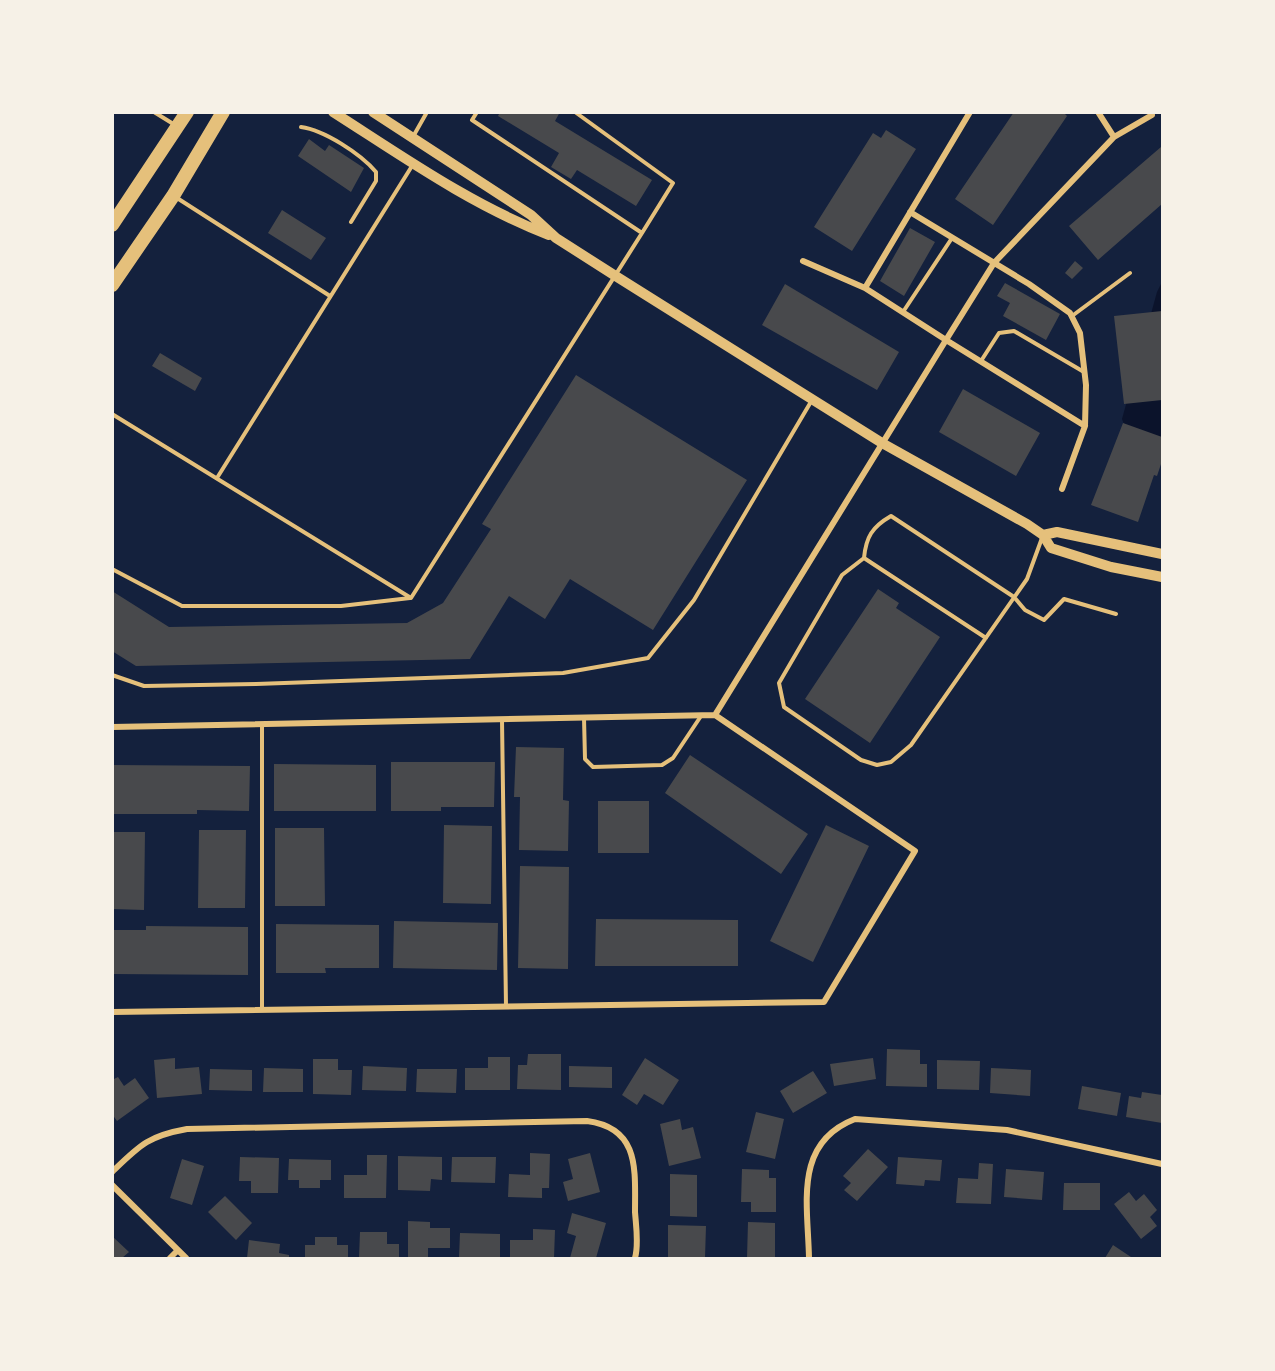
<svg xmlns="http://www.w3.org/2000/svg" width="1275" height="1371" font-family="Roboto,sans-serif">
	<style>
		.water { fill: #0b132b }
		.building { fill: #48494c }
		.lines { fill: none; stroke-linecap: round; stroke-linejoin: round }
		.service { stroke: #e5c07b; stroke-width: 4 }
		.minor { stroke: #e5c07b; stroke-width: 6 }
		.tertiary { stroke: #e5c07b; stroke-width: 10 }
		.primary { stroke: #e5c07b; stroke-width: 14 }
	</style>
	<rect width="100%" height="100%" fill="#14213d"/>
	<path class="water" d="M 1162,282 L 1162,464 L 1137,460 L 1122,419 L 1157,292 Z"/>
	<path class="building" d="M 500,112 L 560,112 L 555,121 L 652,180 L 636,206 L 577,170 L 571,179 L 551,167 L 559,153 L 498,116 Z
		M 1014,112 L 1063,112 L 1067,116 L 993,225 L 955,199 Z
		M 886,130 L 916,149 L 852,251 L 814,227 L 873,133 L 881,138 Z
		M 309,139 L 325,151 L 329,145 L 364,168 L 351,192 L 298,156 Z
		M 1161,147 L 1162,204 L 1098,260 L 1069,226 Z
		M 282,210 L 326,238 L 311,260 L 268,233 Z
		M 910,228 L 935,242 L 904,296 L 880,281 Z
		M 1075,261 L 1083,268 L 1072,279 L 1065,273 Z
		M 1005,283 L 1060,314 L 1046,340 L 1003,316 L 1010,303 L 997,296 Z
		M 785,284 L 899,352 L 877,390 L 762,325 Z
		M 1162,311 L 1162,400 L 1124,404 L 1114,316 Z
		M 160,353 L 202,378 L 195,391 L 152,366 Z
		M 576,375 L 747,480 L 653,630 L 570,579 L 545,619 L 509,596 L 470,659 L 136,666 L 112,651 L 112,591 L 169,627 L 407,623 L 443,603 L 491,529 L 482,524 Z
		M 963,389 L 1040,433 L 1016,476 L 939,432 Z
		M 1123,423 L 1162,437 L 1162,461 L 1157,476 L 1154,475 L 1138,522 L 1091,505 Z
		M 878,589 L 899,603 L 896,608 L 940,637 L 870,743 L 805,699 Z
		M 516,747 L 564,748 L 563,800 L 569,801 L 568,851 L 519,850 L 520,797 L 514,797 Z
		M 690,755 L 808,834 L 781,874 L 665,793 Z
		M 391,762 L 495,762 L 494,807 L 441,807 L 441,811 L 391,811 Z
		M 274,764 L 376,765 L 376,811 L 274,811 Z
		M 112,765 L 250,766 L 249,811 L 197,810 L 197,814 L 112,814 Z
		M 598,801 L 649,801 L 649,853 L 598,853 Z
		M 444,825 L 492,826 L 491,904 L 443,903 Z
		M 826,825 L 869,846 L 813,962 L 770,941 Z
		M 275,828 L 324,828 L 325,906 L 275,906 Z
		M 199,830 L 246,830 L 245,908 L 198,908 Z
		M 112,832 L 145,832 L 144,910 L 112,909 Z
		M 520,866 L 569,867 L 568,969 L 518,968 Z
		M 596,919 L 738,920 L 738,966 L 595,966 Z
		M 394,921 L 498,923 L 497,970 L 393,968 Z
		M 276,924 L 379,925 L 379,968 L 325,968 L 326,973 L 276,973 Z
		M 146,926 L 248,927 L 248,975 L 112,974 L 112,930 L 146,930 Z
		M 887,1049 L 920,1050 L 920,1064 L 927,1064 L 927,1087 L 886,1086 Z
		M 528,1054 L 561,1054 L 561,1090 L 517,1089 L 518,1065 L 527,1065 Z
		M 488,1057 L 510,1057 L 510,1090 L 465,1090 L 465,1068 L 488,1068 Z
		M 175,1058 L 175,1069 L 199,1067 L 202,1094 L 157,1098 L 154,1060 Z
		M 645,1058 L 679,1080 L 663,1105 L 644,1094 L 637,1105 L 622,1095 Z
		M 873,1058 L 876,1079 L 834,1086 L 830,1064 Z
		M 313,1059 L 338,1059 L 338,1070 L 352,1070 L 351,1095 L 313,1094 Z
		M 937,1060 L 980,1061 L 979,1090 L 937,1089 Z
		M 363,1066 L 407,1068 L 406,1091 L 362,1090 Z
		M 569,1066 L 612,1067 L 612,1088 L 569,1087 Z
		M 264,1068 L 303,1069 L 303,1092 L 263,1092 Z
		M 991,1068 L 1031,1070 L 1030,1096 L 990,1093 Z
		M 210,1069 L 252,1070 L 252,1091 L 209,1090 Z
		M 417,1069 L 457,1069 L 456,1093 L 416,1092 Z
		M 813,1071 L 827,1093 L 793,1113 L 780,1091 Z
		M 118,1077 L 124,1086 L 135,1078 L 149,1098 L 117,1121 L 112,1114 L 112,1080 Z
		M 1082,1086 L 1121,1093 L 1117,1116 L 1078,1109 Z
		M 1142,1092 L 1162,1095 L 1162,1123 L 1126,1117 L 1129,1096 L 1141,1098 Z
		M 756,1112 L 784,1119 L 775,1159 L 746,1152 Z
		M 680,1119 L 682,1130 L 693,1127 L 701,1158 L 669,1166 L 660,1124 Z
		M 868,1149 L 888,1167 L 857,1201 L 844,1190 L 851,1183 L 843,1176 Z
		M 530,1153 L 550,1154 L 549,1188 L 542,1188 L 542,1198 L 508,1197 L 509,1174 L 530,1175 Z
		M 590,1153 L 600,1192 L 568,1201 L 563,1182 L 573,1179 L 568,1159 Z
		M 367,1155 L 387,1155 L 386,1198 L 344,1198 L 344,1175 L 367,1175 Z
		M 398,1156 L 442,1157 L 442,1180 L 431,1179 L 430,1191 L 398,1190 Z
		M 240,1157 L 279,1158 L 278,1193 L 251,1193 L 251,1181 L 239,1181 Z
		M 452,1157 L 496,1157 L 495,1183 L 451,1182 Z
		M 898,1157 L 942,1160 L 940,1181 L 925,1180 L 924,1186 L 896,1184 Z
		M 182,1159 L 204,1166 L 192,1205 L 170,1198 Z
		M 289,1159 L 331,1160 L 331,1180 L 320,1180 L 320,1188 L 299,1188 L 299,1180 L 288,1180 Z
		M 979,1163 L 993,1164 L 991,1204 L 956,1203 L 958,1178 L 978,1179 Z
		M 742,1169 L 769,1170 L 769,1178 L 776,1178 L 776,1212 L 751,1212 L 751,1202 L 741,1202 Z
		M 1006,1169 L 1044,1172 L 1042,1200 L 1004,1197 Z
		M 670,1174 L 697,1175 L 697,1217 L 670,1216 Z
		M 1064,1183 L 1100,1183 L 1100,1210 L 1063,1210 Z
		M 1129,1192 L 1136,1201 L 1144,1194 L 1157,1210 L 1150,1217 L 1157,1226 L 1141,1239 L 1114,1204 Z
		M 225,1196 L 252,1223 L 236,1240 L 208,1212 Z
		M 572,1213 L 606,1223 L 596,1258 L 570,1258 L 576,1236 L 567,1233 Z
		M 408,1221 L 430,1222 L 430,1228 L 450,1228 L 450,1248 L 428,1248 L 428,1258 L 408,1258 Z
		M 748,1222 L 775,1223 L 775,1258 L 747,1258 Z
		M 668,1225 L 706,1226 L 705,1258 L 668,1258 Z
		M 533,1229 L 555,1230 L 554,1258 L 510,1258 L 510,1240 L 533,1240 Z
		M 360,1232 L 387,1232 L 387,1244 L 399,1244 L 399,1258 L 359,1258 Z
		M 460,1233 L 500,1234 L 500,1258 L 459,1258 Z
		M 112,1236 L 129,1252 L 122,1258 L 112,1258 Z
		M 315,1237 L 337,1237 L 337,1245 L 348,1245 L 348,1258 L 305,1258 L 305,1245 L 315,1245 Z
		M 249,1240 L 280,1244 L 279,1253 L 289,1255 L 289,1258 L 247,1258 Z
		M 1113,1245 L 1131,1257 L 1130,1258 L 1105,1258 Z"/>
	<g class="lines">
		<path class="service" d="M 154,112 L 175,125
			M 575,112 L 673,183 L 642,233
			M 301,127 C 324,130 361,154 376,172 L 376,181 L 351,222
			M 414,135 L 427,112
			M 177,198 L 330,296
			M 903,312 L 952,238
			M 1072,316 L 1130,273
			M 981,361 L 999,333 L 1014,331 L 1084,372
			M 112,414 L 411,598 L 642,233 L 472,120 L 477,112
			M 217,478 L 412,166
			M 1042,538 L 1027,579 L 911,745 L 891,762 L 877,765 L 861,760 L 784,707 L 779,683 L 842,575 L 864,558 C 866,537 872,527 891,516 L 1014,597 L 1025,610 L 1044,620 L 1064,599 L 1116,614
			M 864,558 L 986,638
			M 112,569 L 182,606 L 341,606 L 410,598
			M 112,675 L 144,686 L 256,684 L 563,673 L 648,658 L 694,600 L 812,400
			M 584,718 L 585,759 L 593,767 L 662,765 L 673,758 L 701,716
			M 502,720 L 506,1006
			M 262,1010 L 262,726"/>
		<path class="minor" d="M 1098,112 L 1114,137 L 1152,115 L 1151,112
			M 910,212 L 1029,284 L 1070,313 L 1080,333 L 1086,385 L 1085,426 L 1062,489
			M 803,261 L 865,288
			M 1085,426 L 946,340 L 994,263 L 1114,137
			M 112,727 L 715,715 L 946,340 L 865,288 L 970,112
			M 112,1012 L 824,1002 L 915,851 L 715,715
			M 112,1172 C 140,1145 148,1136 187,1129 L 587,1121 C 640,1128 635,1170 635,1212 C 636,1226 639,1244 635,1258
			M 112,1185 L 186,1258
			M 170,1258 L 178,1250
			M 809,1258 C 808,1204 793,1143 855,1119 L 1007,1130 L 1162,1164"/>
		<path class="tertiary" d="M 333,112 C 402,156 471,205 549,235
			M 373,112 L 531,215 L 556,238 L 614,275 L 882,443 L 1027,524 L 1043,535 L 1051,548 L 1111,567 L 1162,577
			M 1043,535 L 1057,532 L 1162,554"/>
		<path class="primary" d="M 112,225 L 187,112
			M 112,285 L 173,196 L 223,112"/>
	</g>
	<rect width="1275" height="1371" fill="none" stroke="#f6f1e7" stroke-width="228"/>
</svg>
